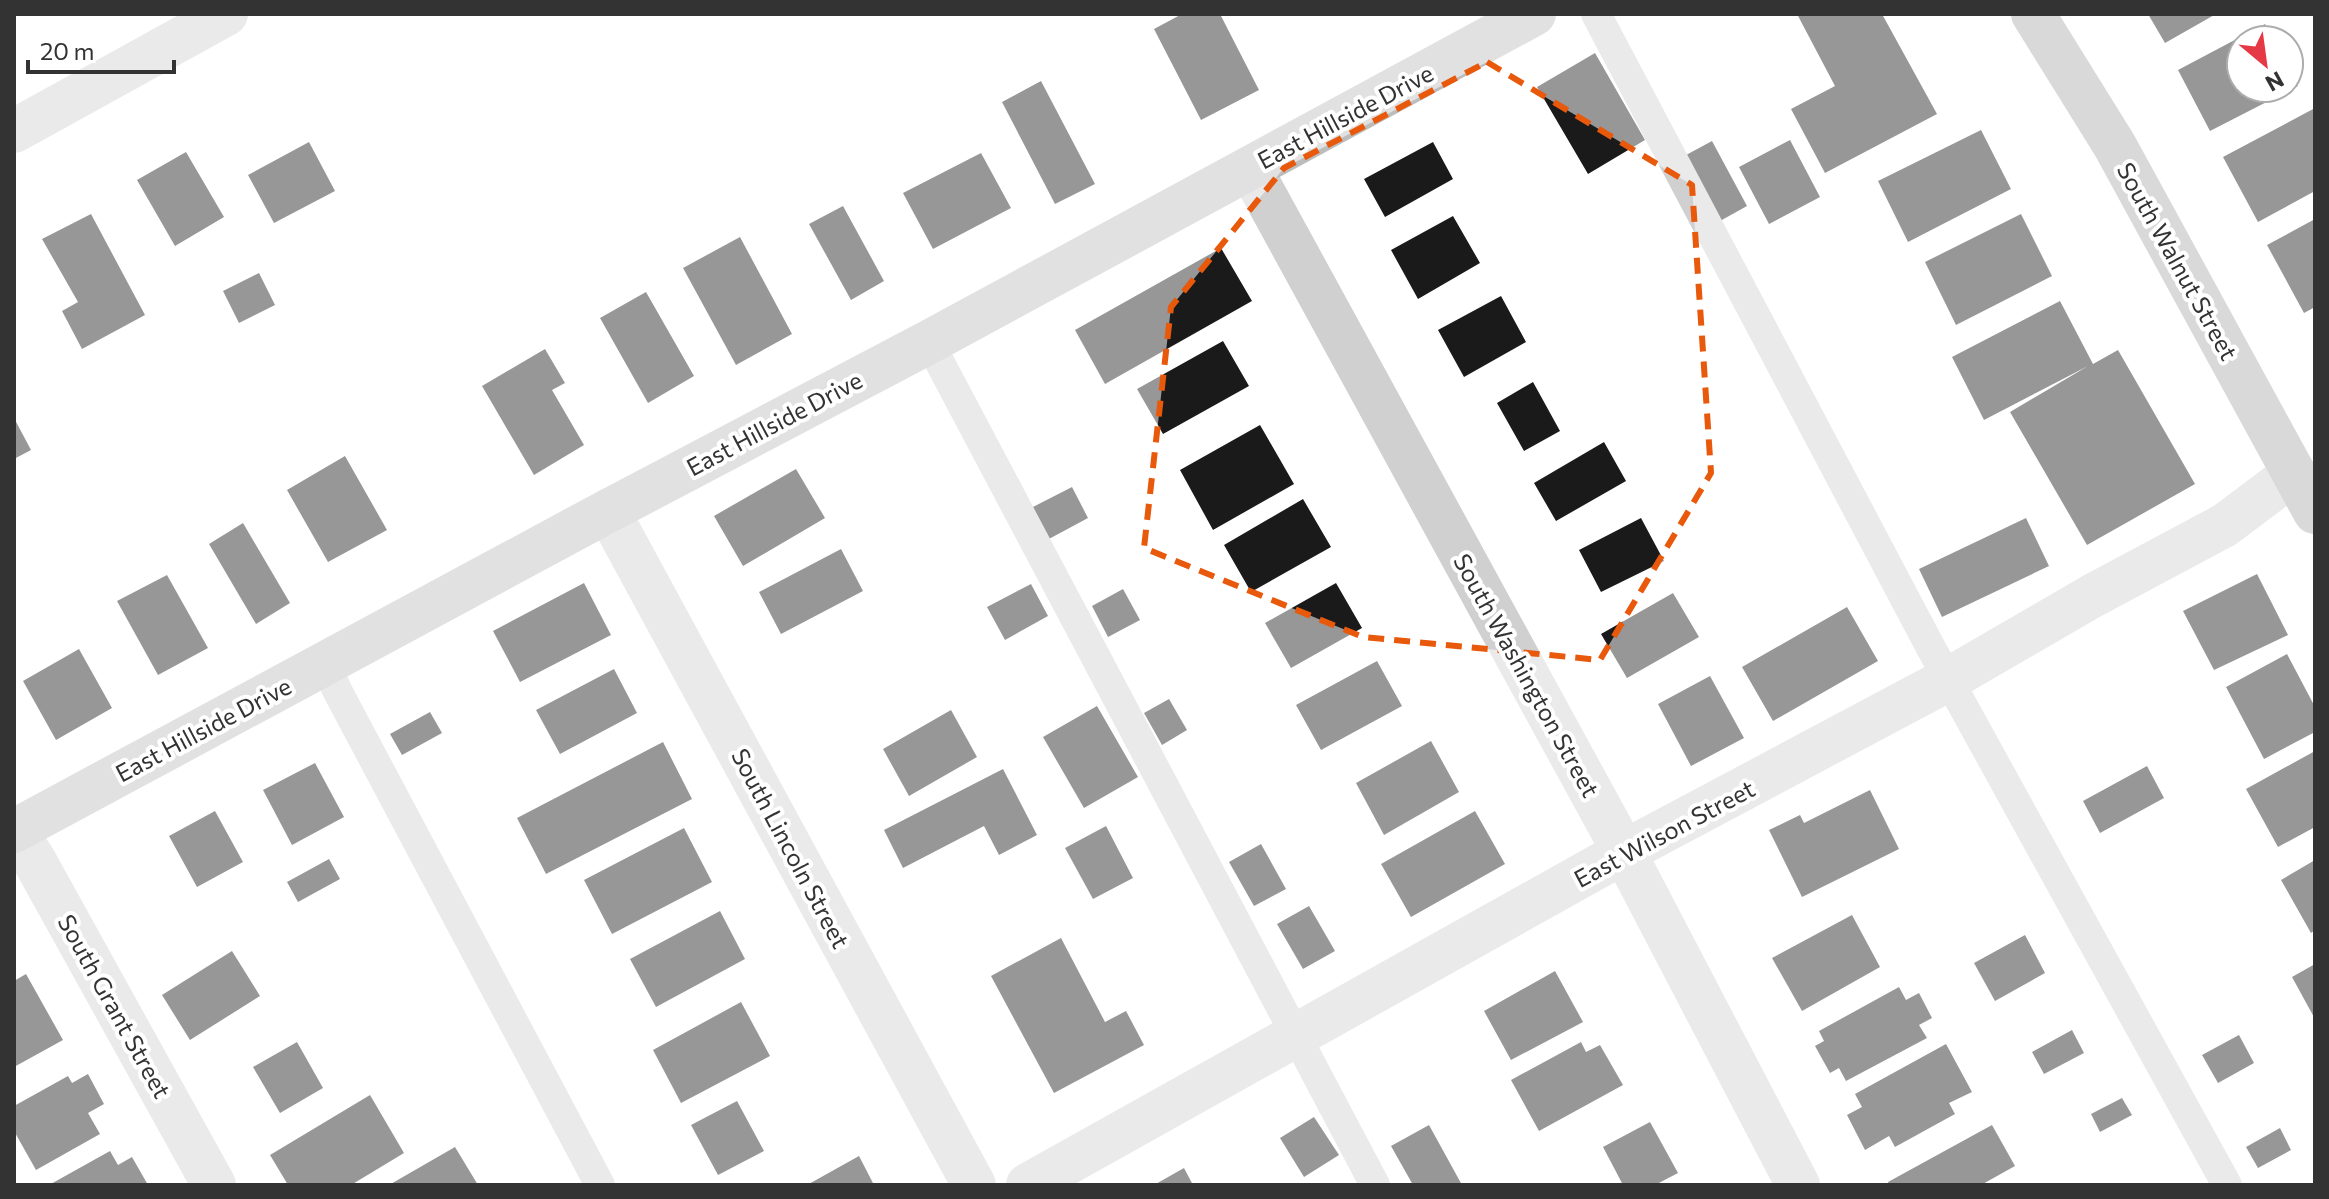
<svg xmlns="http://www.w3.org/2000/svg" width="2329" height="1199" font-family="Commissioner,sans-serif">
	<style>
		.building { fill: #1a1a1a }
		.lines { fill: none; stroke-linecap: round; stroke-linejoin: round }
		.service { stroke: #d0d0d0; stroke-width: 30 }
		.minor { stroke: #d0d0d0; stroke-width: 44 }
		.secondary { stroke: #bdbdbd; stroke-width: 44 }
		.primary { stroke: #ababab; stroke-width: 44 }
		.marked { fill: none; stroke: #e8590c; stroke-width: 6; stroke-dasharray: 16 10; stroke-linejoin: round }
		.labels { text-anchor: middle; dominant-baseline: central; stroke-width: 8; stroke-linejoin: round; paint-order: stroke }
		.street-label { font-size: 24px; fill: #333; stroke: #fff }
	</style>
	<rect width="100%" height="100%" fill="#fff"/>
	<path class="building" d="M 1182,14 L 1220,14 L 1259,90 L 1201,120 L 1154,29 Z
		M 1797,14 L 1882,14 L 1937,114 L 1825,173 L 1791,109 L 1835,86 Z
		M 2148,14 L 2216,14 L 2165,43 Z
		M 2265,24 L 2274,40 L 2241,40 L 2241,88 L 2289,88 L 2289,70 L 2298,86 L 2210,131 L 2178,70 Z
		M 1595,53 L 1645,140 L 1588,174 L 1537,87 Z
		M 1041,81 L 1095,184 L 1055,204 L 1002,102 Z
		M 2315,108 L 2315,191 L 2258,222 L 2223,157 Z
		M 1981,130 L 2011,189 L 1908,242 L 1878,181 Z
		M 1790,140 L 1820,197 L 1769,224 L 1739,167 Z
		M 1712,141 L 1747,206 L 1711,226 L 1675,161 Z
		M 309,142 L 335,191 L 274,223 L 248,175 Z
		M 1433,142 L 1453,179 L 1385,217 L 1364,179 Z
		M 186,152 L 224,217 L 175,246 L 137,180 Z
		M 981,153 L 1011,208 L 933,249 L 903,193 Z
		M 843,206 L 884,281 L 851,300 L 809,224 Z
		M 91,214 L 145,315 L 82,349 L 62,311 L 78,302 L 42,239 Z
		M 2021,214 L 2052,276 L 1956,325 L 1925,262 Z
		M 1453,216 L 1480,263 L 1418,299 L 1391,250 Z
		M 2315,219 L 2315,307 L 2304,313 L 2267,245 Z
		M 740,237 L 792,334 L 736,365 L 683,268 Z
		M 1221,248 L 1252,301 L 1105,384 L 1075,330 Z
		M 259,273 L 275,305 L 239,323 L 223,291 Z
		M 646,292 L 694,376 L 648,403 L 600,318 Z
		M 1501,296 L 1526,342 L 1464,377 L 1438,330 Z
		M 2060,301 L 2093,364 L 2118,350 L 2195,484 L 2087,545 L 2010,412 L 2088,366 L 1984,420 L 1952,357 Z
		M 1223,341 L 1249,386 L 1163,434 L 1137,389 Z
		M 545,349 L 565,383 L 552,390 L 584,445 L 534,475 L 482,386 Z
		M 1533,382 L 1560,431 L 1524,451 L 1497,403 Z
		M 14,418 L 31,450 L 14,459 Z
		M 1260,425 L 1294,484 L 1213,530 L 1180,470 Z
		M 1604,442 L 1626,481 L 1556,521 L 1534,483 Z
		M 345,456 L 387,530 L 328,562 L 287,490 Z
		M 796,469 L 825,518 L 743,566 L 714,516 Z
		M 1072,487 L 1088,518 L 1047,540 L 1031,508 Z
		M 1303,499 L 1331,547 L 1251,592 L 1224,545 Z
		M 1641,518 L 1664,561 L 1601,592 L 1579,550 Z
		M 2026,518 L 2049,566 L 1942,617 L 1919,569 Z
		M 243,523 L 290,603 L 256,624 L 209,544 Z
		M 841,549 L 863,591 L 781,634 L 759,592 Z
		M 2257,574 L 2288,635 L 2214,670 L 2183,611 Z
		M 167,575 L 208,648 L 158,675 L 117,601 Z
		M 584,583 L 611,635 L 520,682 L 493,631 Z
		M 1336,583 L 1362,628 L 1291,668 L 1265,623 Z
		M 1031,584 L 1048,616 L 1005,640 L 987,607 Z
		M 1123,589 L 1140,620 L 1108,637 L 1092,606 Z
		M 1673,593 L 1699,637 L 1627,678 L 1601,634 Z
		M 1847,607 L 1878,661 L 1773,721 L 1742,667 Z
		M 79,649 L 112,708 L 56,740 L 23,681 Z
		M 2287,654 L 2315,707 L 2315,732 L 2264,759 L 2226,687 Z
		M 1377,661 L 1402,706 L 1321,750 L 1296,705 Z
		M 614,669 L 637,713 L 560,754 L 536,710 Z
		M 1710,676 L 1744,738 L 1691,766 L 1658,704 Z
		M 1169,699 L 1187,730 L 1162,745 L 1144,713 Z
		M 1097,706 L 1138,777 L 1084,808 L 1043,737 Z
		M 951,710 L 977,757 L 909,796 L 883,749 Z
		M 430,712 L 442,733 L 402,755 L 390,734 Z
		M 1431,741 L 1459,792 L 1384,835 L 1356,783 Z
		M 663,742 L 692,799 L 546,874 L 517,818 Z
		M 2315,751 L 2315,827 L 2278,847 L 2246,789 Z
		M 315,763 L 344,817 L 292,845 L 263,790 Z
		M 2147,766 L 2164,798 L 2100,833 L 2083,801 Z
		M 1003,769 L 1037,835 L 999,855 L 984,826 L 903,868 L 884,830 Z
		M 1870,790 L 1899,849 L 1802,897 L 1769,830 L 1800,815 L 1804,823 Z
		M 215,811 L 243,862 L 197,887 L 169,836 Z
		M 1475,811 L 1505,864 L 1411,917 L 1381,864 Z
		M 1106,826 L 1133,878 L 1093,899 L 1065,848 Z
		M 684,828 L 712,882 L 612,934 L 584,880 Z
		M 1261,844 L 1286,889 L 1254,906 L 1229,862 Z
		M 329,859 L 340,879 L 298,902 L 287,882 Z
		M 2315,860 L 2315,930 L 2311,933 L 2281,880 Z
		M 1309,906 L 1335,951 L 1303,969 L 1277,924 Z
		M 720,911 L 745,959 L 656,1007 L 630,959 Z
		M 1852,915 L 1880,967 L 1802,1011 L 1772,958 Z
		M 2025,935 L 2045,973 L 1995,1001 L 1974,963 Z
		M 1061,938 L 1105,1022 L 1126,1011 L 1144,1045 L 1054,1093 L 991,976 Z
		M 232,951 L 260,996 L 190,1040 L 162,995 Z
		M 2315,964 L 2315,1019 L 2292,977 Z
		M 1555,971 L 1583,1022 L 1511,1060 L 1484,1011 Z
		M 26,974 L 63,1040 L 14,1067 L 14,981 Z
		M 1899,987 L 1906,1000 L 1919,993 L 1932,1018 L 1919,1025 L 1927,1038 L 1846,1081 L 1839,1068 L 1830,1073 L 1815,1046 L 1824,1041 L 1819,1031 Z
		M 741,1002 L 770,1056 L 681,1103 L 653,1050 Z
		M 2072,1030 L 2084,1053 L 2044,1074 L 2032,1052 Z
		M 2239,1035 L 2254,1063 L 2218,1083 L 2202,1055 Z
		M 297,1042 L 323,1088 L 280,1113 L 253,1067 Z
		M 1581,1042 L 1586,1052 L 1600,1045 L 1623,1085 L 1539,1131 L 1511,1080 Z
		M 1946,1044 L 1972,1092 L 1949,1103 L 1955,1114 L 1895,1147 L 1889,1136 L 1865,1150 L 1847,1115 L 1862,1107 L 1855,1094 Z
		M 88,1074 L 104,1104 L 88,1113 L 100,1134 L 36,1170 L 14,1131 L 14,1106 L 68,1076 L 72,1083 Z
		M 370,1095 L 404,1153 L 351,1185 L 288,1185 L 270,1155 Z
		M 2122,1098 L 2132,1115 L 2100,1132 L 2091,1114 Z
		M 737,1101 L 764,1151 L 718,1175 L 691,1125 Z
		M 1314,1117 L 1339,1155 L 1304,1177 L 1280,1138 Z
		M 1650,1122 L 1678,1173 L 1655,1185 L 1623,1185 L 1603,1147 Z
		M 1429,1125 L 1462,1185 L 1413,1185 L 1391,1146 Z
		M 1992,1125 L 2015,1166 L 1981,1185 L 1889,1185 L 1888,1182 Z
		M 2280,1128 L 2291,1150 L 2258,1168 L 2246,1147 Z
		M 455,1147 L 478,1185 L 389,1185 Z
		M 110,1151 L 118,1165 L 132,1157 L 148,1185 L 49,1185 Z
		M 859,1156 L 874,1185 L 807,1185 Z
		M 1184,1168 L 1193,1185 L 1154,1185 Z"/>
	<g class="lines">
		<path class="service" d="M 1596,14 L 1931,648 L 2227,1185
			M 929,342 L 1375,1185
			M 325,663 L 338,692 L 600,1185"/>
		<path class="minor" d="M 14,131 L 226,14
			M 1250,168 L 1624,852 L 1798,1185
			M 608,511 L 974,1185
			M 14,829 L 34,860 L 214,1185
			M 1028,1185 L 1624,852 L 1949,679 L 2092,596 L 2225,525 L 2294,473"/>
		<path class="secondary" d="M 14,831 L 608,511 L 929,342 L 1534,14"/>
		<path class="primary" d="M 2033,14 L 2115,146 L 2315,512"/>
	</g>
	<path d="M0 0H2329V1199H0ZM 1487,62 L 1692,185 L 1711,473 L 1600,660 L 1363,637 L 1144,548 L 1171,307 L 1284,168 Z" fill="#fff" fill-opacity=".55" fill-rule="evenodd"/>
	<path class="marked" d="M 1487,62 L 1692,185 L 1711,473 L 1600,660 L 1363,637 L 1144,548 L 1171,307 L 1284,168 Z"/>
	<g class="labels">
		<g class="street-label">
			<text transform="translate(1345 116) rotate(-28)">East Hillside Drive</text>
			<text transform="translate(2178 261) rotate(61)">South Walnut Street</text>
			<text transform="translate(774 423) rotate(-28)">East Hillside Drive</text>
			<text transform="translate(1527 675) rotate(61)">South Washington Street</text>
			<text transform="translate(203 729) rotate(-28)">East Hillside Drive</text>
			<text transform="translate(1664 833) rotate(-28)">East Wilson Street</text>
			<text transform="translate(791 848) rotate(62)">South Lincoln Street</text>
			<text transform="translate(115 1006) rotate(61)">South Grant Street</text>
		</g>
	</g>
	<rect width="2329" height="1199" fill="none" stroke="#333333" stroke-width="32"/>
	<g transform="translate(2265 64) rotate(151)"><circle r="38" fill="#ffffff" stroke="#adadad" stroke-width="2"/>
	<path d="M0-6L14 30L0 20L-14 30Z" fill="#e63946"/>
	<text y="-12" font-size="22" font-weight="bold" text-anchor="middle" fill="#333333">N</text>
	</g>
	<path d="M28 60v12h146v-12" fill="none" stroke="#333333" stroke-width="4"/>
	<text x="40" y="60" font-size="24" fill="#333333" stroke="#ffffff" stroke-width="6" paint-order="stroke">20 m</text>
</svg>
